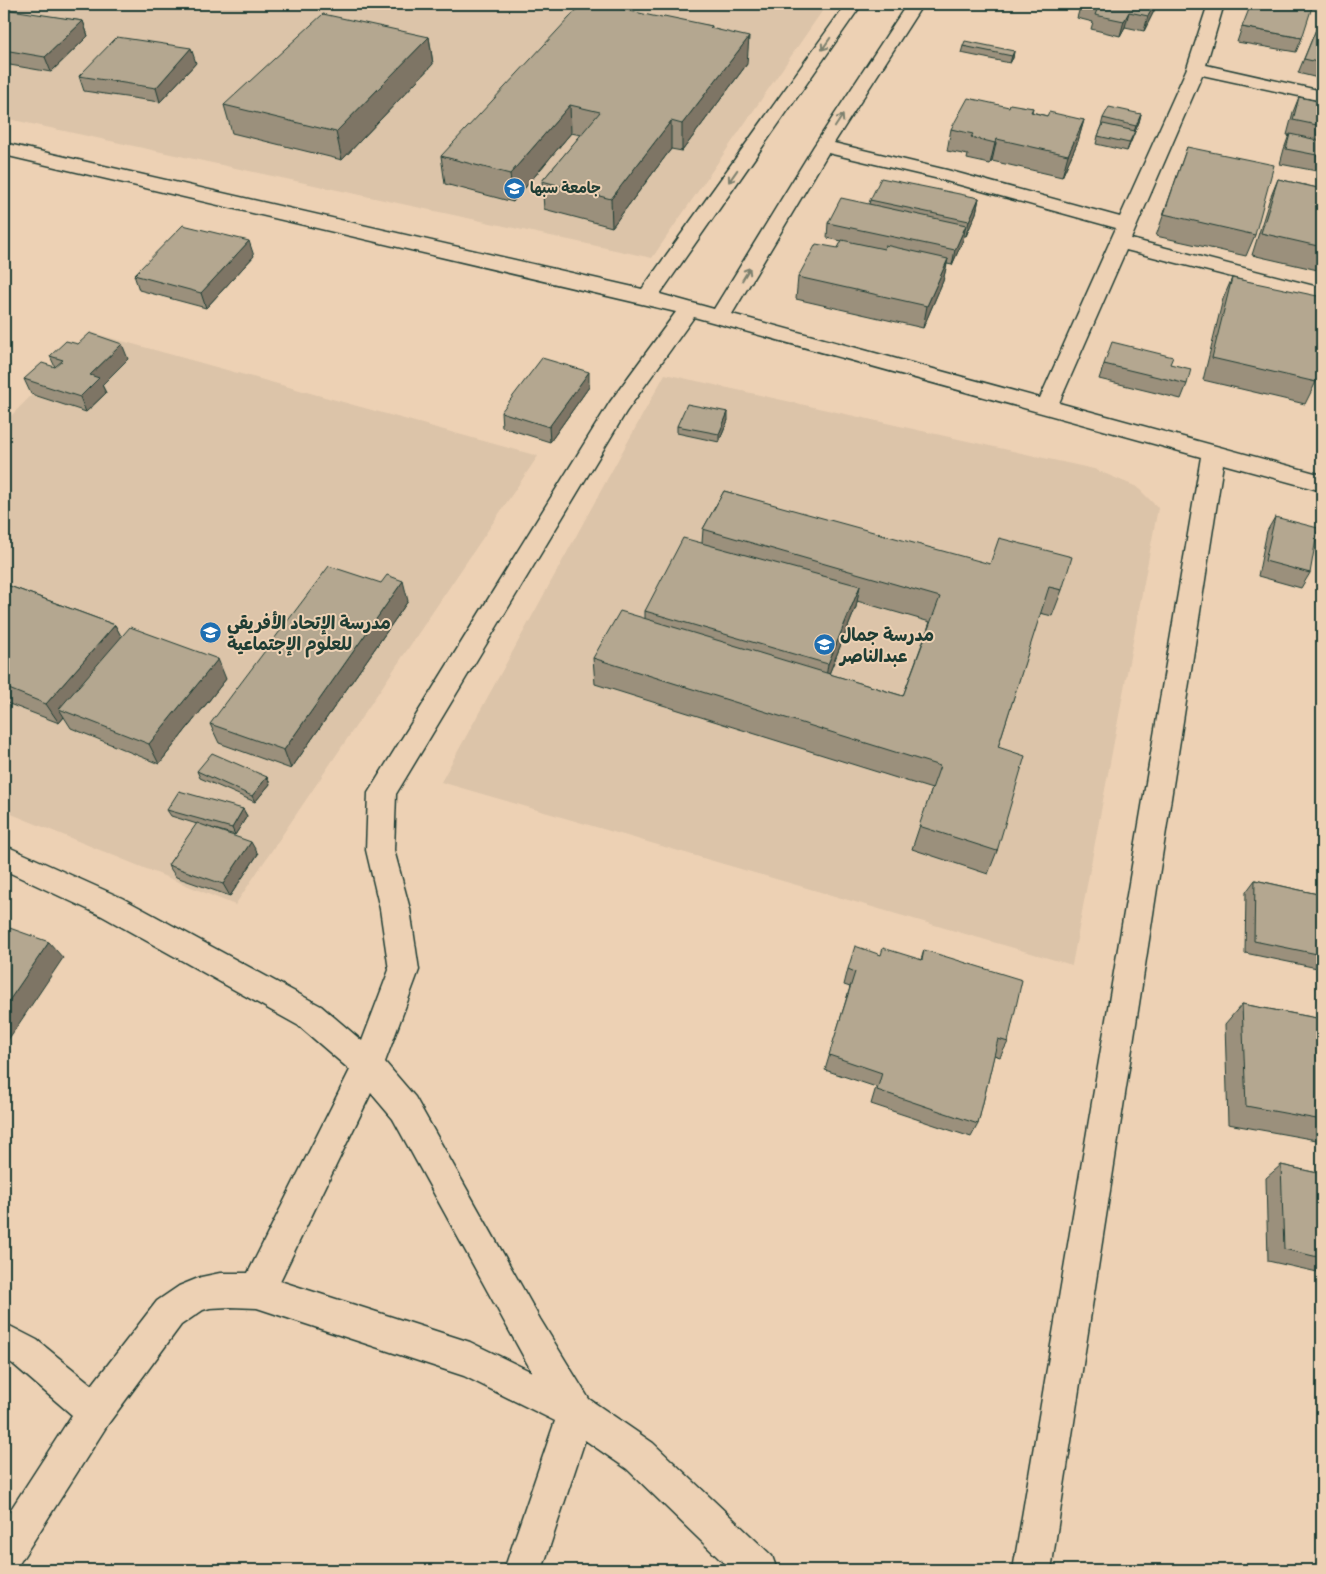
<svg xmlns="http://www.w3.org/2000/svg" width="1326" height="1574" font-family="Itim,'Playpen Sans Arabic',sans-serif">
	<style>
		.built { fill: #dcc4a9 }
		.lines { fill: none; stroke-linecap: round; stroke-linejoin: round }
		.street-casing { stroke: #1f3d34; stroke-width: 3 }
		.street { fill: #edd1b4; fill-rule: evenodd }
		.wall { fill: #9b907c; stroke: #1f3d34; fill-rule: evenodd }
		.shaded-wall { fill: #7e7565; stroke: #1f3d34 }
		.building { fill: #b4a790; stroke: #1f3d34 }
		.oneway { stroke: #7c806e }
		.labels { text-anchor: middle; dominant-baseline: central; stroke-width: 4; stroke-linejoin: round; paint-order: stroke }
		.far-poi-label { font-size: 15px; font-weight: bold; fill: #1f3d34; stroke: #edd1b4; text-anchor: start }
		.poi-label { font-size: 18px; font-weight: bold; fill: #1f3d34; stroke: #edd1b4; text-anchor: start }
	</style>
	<rect width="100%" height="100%" fill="#edd1b4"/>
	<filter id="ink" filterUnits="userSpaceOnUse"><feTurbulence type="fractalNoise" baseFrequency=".02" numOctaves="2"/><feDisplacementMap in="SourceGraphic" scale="10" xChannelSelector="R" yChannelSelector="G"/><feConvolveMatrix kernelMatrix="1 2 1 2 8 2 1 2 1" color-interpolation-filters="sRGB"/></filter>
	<g filter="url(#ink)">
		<path class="built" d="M 4,4 L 827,4 L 652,258 L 4,118 Z
			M 93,333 L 538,456 L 235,905 L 4,811 L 4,423 Z
			M 665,374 L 1094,469 L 1137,487 L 1158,508 L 1072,965 L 441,782 Z"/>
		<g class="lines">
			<defs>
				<path id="street" d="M 846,4 L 862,4 L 660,294 L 714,309 L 814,146 L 907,4 L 923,4 L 834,143 L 947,170 L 1120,217 L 1187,68 L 1208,4 L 1224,4 L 1206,65 L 1322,91 L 1322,101 L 1202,75 L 1131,239 L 1322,288 L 1322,300 L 1126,250 L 1059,403 L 1322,475 L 1322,491 L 1223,464 L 1051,1570 L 1013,1570 L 1201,457 L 694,317 L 626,412 L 396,794 L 394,850 L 410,909 L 419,970 L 385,1062 L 415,1097 L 540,1319 L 589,1399 L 653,1443 L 772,1556 L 777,1570 L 731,1570 L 627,1469 L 585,1440 L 542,1570 L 504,1570 L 555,1421 L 464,1376 L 257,1308 L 230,1307 L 210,1308 L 203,1310 L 181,1325 L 108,1424 L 17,1567 L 4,1570 L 4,1520 L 72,1415 L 13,1364 L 4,1359 L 4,1323 L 37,1340 L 92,1385 L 157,1301 L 179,1286 L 201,1277 L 220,1273 L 248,1273 L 350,1070 L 299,1026 L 102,916 L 4,870 L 4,845 L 122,898 L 321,1006 L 362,1041 L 389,970 L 380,909 L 366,850 L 368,793 L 610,402 L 676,312 L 4,155 L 4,143 L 642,289 ZM 828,153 L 935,178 L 1116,228 L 1040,398 L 732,314 ZM 371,1093 L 393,1119 L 532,1372 L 470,1342 L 280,1281 Z"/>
			</defs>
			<use href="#street" class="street-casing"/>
			<use href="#street" class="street"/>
		</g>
		<path class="wall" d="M 377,4 L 403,4 L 398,8 Z
			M 984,4 L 1009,4 L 1004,9 Z
			M 1081,4 L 1156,4 L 1154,11 L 1144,31 L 1125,27 L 1120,36 L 1091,29 L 1093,22 L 1077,18 Z
			M 4,10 L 83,21 L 88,36 L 51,72 L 4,64 Z
			M 1322,15 L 1322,79 L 1298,73 L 1317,27 L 1319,27 Z
			M 662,18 L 712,26 L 712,28 L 747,64 L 682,151 L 671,149 L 612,227 L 544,209 L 542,181 L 581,135 L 571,133 L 513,202 L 445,184 L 441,156 Z
			M 1242,27 L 1302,38 L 1296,52 L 1237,42 Z
			M 429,37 L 433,64 L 342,160 L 232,133 L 224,105 Z
			M 963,46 L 1014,51 L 1013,58 L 1010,63 L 961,53 Z
			M 196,63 L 160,102 L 84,91 L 79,76 Z
			M 1299,97 L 1322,102 L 1322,172 L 1280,164 L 1284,149 L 1289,135 L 1287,135 L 1293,112 Z
			M 1009,107 L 1033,108 L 1032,112 L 1047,116 L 1084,120 L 1078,141 L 1062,177 L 992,161 L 990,164 L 967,159 L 968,155 L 947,151 L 951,129 Z
			M 1141,114 L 1139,122 L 1127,151 L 1096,144 L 1098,136 L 1102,126 L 1101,126 L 1103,118 Z
			M 1187,147 L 1255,235 L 1246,256 L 1156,236 Z
			M 1278,179 L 1322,189 L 1322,271 L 1252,255 L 1269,201 Z
			M 979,198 L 976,213 L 966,236 L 964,236 L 963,240 L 952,265 L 947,264 L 943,281 L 923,328 L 796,299 L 798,277 L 838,248 L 842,241 L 827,238 L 828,223 L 869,204 L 870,200 Z
			M 254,256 L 206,308 L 139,290 L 134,275 Z
			M 1232,278 L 1316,382 L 1305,404 L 1203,380 L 1223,299 Z
			M 78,344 L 128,359 L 102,385 L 106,393 L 86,412 L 31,394 L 24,379 L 55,367 L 50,356 Z
			M 1104,364 L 1170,364 L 1187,384 L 1181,399 L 1099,379 Z
			M 589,387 L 550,442 L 502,427 L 501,412 Z
			M 728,420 L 719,442 L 677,433 L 677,426 Z
			M 724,491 L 1062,590 L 1052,616 L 1040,613 L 998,747 L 997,851 L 988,874 L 912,849 L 932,789 L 595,684 L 593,658 L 645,619 L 645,611 L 702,543 L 703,529 ZM 857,601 L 930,622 L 903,696 L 829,674 L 856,607 Z
			M 1275,517 L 1310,573 L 1301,588 L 1258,576 L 1267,531 Z
			M 4,584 L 115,625 L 121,637 L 226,679 L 159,764 L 71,728 L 64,717 L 59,723 L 4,702 Z
			M 408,601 L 291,769 L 219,743 L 210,724 Z
			M 197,771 L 267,777 L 270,784 L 255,802 L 200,778 Z
			M 243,809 L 247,816 L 235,835 L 211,828 L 258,854 L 230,896 L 176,877 L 168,865 L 197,824 L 171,816 L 167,810 Z
			M 1255,880 L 1322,895 L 1322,969 L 1245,953 L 1246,892 Z
			M 924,950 L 1008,1042 L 1000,1057 L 994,1055 L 978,1124 L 971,1137 L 871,1104 L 876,1087 L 825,1070 L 850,987 L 844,985 L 848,969 L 881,955 L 921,960 Z
			M 1242,1004 L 1322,1019 L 1322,1141 L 1228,1124 L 1225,1024 Z
			M 1281,1165 L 1322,1174 L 1322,1273 L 1268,1261 L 1266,1178 Z"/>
		<path class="shaded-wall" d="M 397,4 L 403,4 L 398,8 Z
			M 1005,4 L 1009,4 L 1004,9 Z
			M 1155,4 L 1156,4 L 1154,11 L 1144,31 L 1148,16 Z
			M 1129,12 L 1125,27 L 1120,36 L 1124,21 Z
			M 83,21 L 88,36 L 51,72 L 45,57 Z
			M 429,37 L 433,64 L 342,160 L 336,132 Z
			M 749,37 L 747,64 L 682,151 L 682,124 Z
			M 191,48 L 196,63 L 160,102 L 156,88 Z
			M 1014,51 L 1013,58 L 1010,63 L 1012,56 Z
			M 570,105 L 571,133 L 513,202 L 510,174 Z
			M 1141,114 L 1139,122 L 1127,151 L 1136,126 Z
			M 1084,120 L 1078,141 L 1062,177 L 1068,155 Z
			M 671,121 L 671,149 L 612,227 L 611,199 Z
			M 997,139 L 992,161 L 990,164 L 995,143 Z
			M 979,198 L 976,213 L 966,236 L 969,221 Z
			M 966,225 L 963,240 L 952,265 L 955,250 Z
			M 249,241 L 254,256 L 206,308 L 201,293 Z
			M 948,259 L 943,281 L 923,328 L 927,306 Z
			M 122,344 L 128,359 L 102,385 L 106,393 L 86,412 L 80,397 L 90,375 Z
			M 589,372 L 589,387 L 550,442 L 549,427 Z
			M 728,412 L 728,420 L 719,442 L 719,434 Z
			M 403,581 L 408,601 L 291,769 L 284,750 Z
			M 860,586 L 856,607 L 825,684 L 828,664 Z
			M 115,625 L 126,645 L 59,709 L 64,717 L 59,723 L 46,704 Z
			M 218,659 L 226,679 L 159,764 L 149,744 Z
			M 267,777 L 270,784 L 255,802 L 252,796 Z
			M 243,809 L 247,816 L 235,835 L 232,828 Z
			M 251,842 L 258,854 L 230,896 L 223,884 Z
			M 49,942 L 63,958 L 4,1046 L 4,1008 Z"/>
		<path class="building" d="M 582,4 L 598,4 L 662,18 L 664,16 L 712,26 L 710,28 L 749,37 L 682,124 L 671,121 L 611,199 L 542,181 L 600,112 L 570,105 L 510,174 L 441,156 Z
			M 1081,4 L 1155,4 L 1148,16 L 1129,12 L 1124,21 L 1095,15 L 1098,7 Z
			M 1251,4 L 1313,4 L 1302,38 L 1242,27 Z
			M 5,9 L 83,21 L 45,57 L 4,50 L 4,10 Z
			M 323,14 L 429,37 L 336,132 L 224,105 Z
			M 1317,27 L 1322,28 L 1322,63 L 1304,59 Z
			M 117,37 L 191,48 L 156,88 L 79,76 Z
			M 965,41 L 1014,51 L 1012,56 L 963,46 Z
			M 1299,97 L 1322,102 L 1322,126 L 1293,120 Z
			M 968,98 L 1009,107 L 1010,104 L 1033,108 L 1031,112 L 1047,116 L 1049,112 L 1084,120 L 1068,155 L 997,139 L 995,143 L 971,137 L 973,134 L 951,129 Z
			M 1109,107 L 1141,114 L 1136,126 L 1103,118 Z
			M 1103,124 L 1135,131 L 1129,143 L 1098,136 Z
			M 1290,134 L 1322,141 L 1322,156 L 1286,149 Z
			M 1187,147 L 1274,165 L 1255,235 L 1164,214 Z
			M 881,178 L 979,198 L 969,221 L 870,200 Z
			M 1278,179 L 1322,189 L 1322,247 L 1261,233 Z
			M 841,198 L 966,225 L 955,250 L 828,223 Z
			M 183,225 L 249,241 L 201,293 L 134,275 Z
			M 842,240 L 884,249 L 885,245 L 948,259 L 927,306 L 798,277 L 816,244 L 838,248 Z
			M 1232,278 L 1322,297 L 1322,345 L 1316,382 L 1212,358 Z
			M 90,333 L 122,344 L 90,375 L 99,378 L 80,397 L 24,379 L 42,363 L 55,367 L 63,360 L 50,356 L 66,341 L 78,344 Z
			M 1112,342 L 1173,357 L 1170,364 L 1191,369 L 1187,384 L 1104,364 Z
			M 542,358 L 589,372 L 549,427 L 501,412 Z
			M 687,404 L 728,412 L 719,434 L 677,426 Z
			M 724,491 L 990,564 L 999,538 L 1072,557 L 1062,590 L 1049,587 L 998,747 L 1025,756 L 997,851 L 919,826 L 940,766 L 593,658 L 620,611 L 903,696 L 940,597 L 703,529 Z
			M 1275,517 L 1318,528 L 1310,573 L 1265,561 Z
			M 683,538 L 860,586 L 828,664 L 645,611 Z
			M 329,566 L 381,583 L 387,575 L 403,581 L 284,750 L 210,724 Z
			M 4,584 L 115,625 L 46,704 L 4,687 Z
			M 130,627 L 218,659 L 149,744 L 59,709 Z
			M 212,753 L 267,777 L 252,796 L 197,771 Z
			M 179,791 L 243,809 L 232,828 L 167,810 Z
			M 197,823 L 251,842 L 223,884 L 168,865 Z
			M 1255,880 L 1322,895 L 1322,955 L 1254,941 Z
			M 4,926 L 49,942 L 4,1008 Z
			M 855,946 L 881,955 L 883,948 L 922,960 L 924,950 L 1022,980 L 1008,1042 L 998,1039 L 978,1124 L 877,1090 L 882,1073 L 829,1055 L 855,972 L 848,969 Z
			M 1242,1004 L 1322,1019 L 1322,1120 L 1246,1106 Z
			M 1281,1165 L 1322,1174 L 1322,1258 L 1284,1249 Z"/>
		<defs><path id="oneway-shaft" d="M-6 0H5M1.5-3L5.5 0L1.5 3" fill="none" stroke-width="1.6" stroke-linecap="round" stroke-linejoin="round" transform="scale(1.25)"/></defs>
		<g class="oneway">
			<use href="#oneway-shaft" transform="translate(826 44) rotate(125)"/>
			<use href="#oneway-shaft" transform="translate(839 121) rotate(-57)"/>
			<use href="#oneway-shaft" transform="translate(733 176) rotate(125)"/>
			<use href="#oneway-shaft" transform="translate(746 274) rotate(-59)"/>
		</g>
	</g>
	<defs>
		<symbol id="university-disc" viewBox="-11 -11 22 22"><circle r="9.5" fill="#1f6fb2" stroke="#edd1b4"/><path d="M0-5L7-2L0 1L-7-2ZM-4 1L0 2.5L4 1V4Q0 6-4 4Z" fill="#fff"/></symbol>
		<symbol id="school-disc" viewBox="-11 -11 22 22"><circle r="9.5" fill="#1f6fb2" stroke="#edd1b4"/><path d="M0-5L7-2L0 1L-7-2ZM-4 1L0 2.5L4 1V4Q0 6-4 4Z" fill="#fff"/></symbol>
	</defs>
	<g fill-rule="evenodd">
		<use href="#university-disc" x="502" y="176" width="25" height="25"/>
		<use href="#school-disc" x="198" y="620" width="25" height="25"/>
		<use href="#school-disc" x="812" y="632" width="25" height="25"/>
	</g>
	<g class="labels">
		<g class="far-poi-label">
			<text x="530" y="188">جامعة سبها</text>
		</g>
		<g class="poi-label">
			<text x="227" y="623">مدرسة الإتحاد الأفريقي<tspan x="227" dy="21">للعلوم الإجتماعية</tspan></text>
			<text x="840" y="635">مدرسة جمال<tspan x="840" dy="21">عبدالناصر</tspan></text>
		</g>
	</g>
	<rect width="1326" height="1574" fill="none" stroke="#edd1b4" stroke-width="20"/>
	<rect x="10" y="10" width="1306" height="1554" fill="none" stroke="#1f3d34" stroke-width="2" filter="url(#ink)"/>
</svg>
